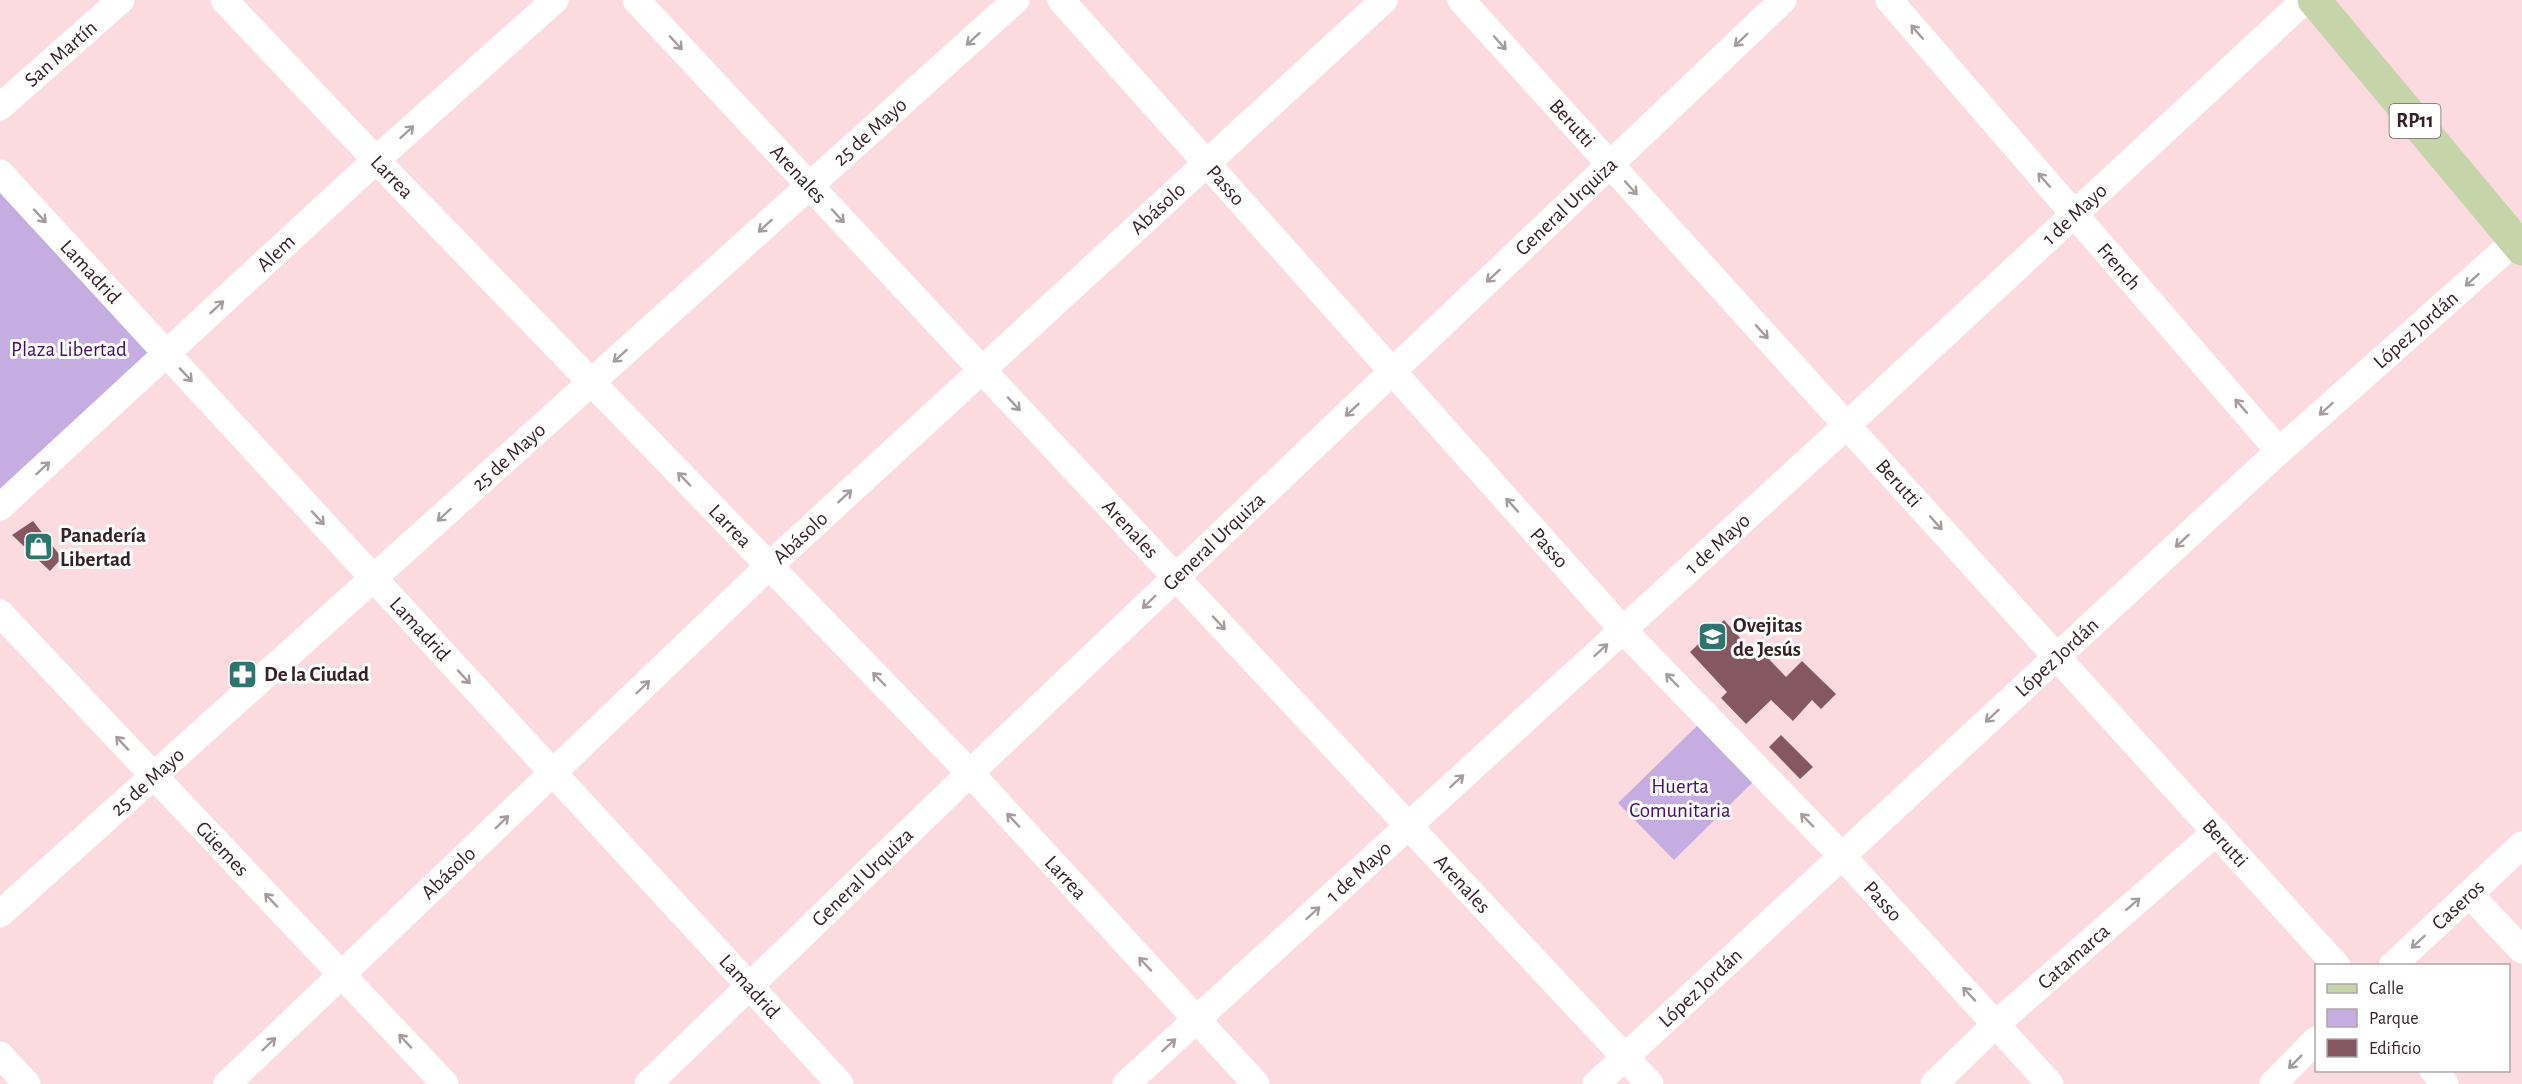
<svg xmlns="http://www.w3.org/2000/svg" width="2522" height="1084" font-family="'Alegreya Sans',sans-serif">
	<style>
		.green { fill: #c5ade2 }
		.building { fill: #845761 }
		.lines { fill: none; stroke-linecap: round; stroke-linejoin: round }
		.minor { stroke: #fff; stroke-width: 27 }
		.major { stroke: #c5d5a9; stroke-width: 33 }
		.oneway { stroke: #a59c9d }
		.labels { text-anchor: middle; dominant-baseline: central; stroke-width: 6; stroke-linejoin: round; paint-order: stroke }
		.shield { fill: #fff; stroke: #726467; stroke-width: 1.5 }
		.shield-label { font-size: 20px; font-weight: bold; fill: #362226 }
		.street-label { font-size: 21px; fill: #362226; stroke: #fff }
		.park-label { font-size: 21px; fill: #440d6c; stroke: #fff }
		.poi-label { font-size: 21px; font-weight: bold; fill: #362226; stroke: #fff; text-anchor: start }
	</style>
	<rect width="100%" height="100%" fill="#fbdae0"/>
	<path class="green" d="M 0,173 L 166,354 L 0,507 Z
		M 1698,725 L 1753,782 L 1674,860 L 1618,803 Z"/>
	<path class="building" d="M 33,521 L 62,558 L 50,571 L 12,535 Z
		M 1724,620 L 1760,660 L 1765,655 L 1786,677 L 1802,661 L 1836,694 L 1821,709 L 1812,700 L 1793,721 L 1771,700 L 1746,724 L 1721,698 L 1727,692 L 1690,652 Z
		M 1781,735 L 1813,767 L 1800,779 L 1769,747 Z"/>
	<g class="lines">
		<g class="minor">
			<path id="s1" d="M 224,0 L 376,160 L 970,773 L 1256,1084"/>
			<path id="s2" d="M 636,0 L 1650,1084"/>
			<path id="s3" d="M 1061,0 L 1623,630 L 1842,856 L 2050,1084"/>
			<path id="s4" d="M 1461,0 L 2337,966"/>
			<path id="s5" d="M 1889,0 L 2279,451"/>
			<path id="s6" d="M 0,107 L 121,0"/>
			<path id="s7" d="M 0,173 L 840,1084"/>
			<path id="s8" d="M 0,507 L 376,160 L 555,0"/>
			<path id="s9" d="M 0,613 L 445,1084"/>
			<path d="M 2469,894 L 2522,950"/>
			<path id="s10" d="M 0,914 L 1016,0"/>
			<path id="s11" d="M 2392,966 L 2522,845"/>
			<path d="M 0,1055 L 27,1084"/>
			<path d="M 2433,1070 L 2445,1084"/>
			<path id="s12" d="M 227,1084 L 769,566 L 1384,0"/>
			<path id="s13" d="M 648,1084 L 970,773 L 1783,0"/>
			<path id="s14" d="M 1126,1084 L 1847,425 L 2305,0"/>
			<path id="s15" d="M 1596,1084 L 2279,451 L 2522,235"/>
			<path id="s16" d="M 1934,1084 L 1996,1024 L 2216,832"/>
			<path d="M 2273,1084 L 2316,1040"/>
		</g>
		<path class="major" d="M 2314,0 L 2522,249"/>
	</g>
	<defs><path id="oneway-shaft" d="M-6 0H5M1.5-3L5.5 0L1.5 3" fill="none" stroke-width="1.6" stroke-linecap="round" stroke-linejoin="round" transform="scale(1.5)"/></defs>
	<g class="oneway">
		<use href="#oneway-shaft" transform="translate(1917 32) rotate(-131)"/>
		<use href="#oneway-shaft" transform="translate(973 39) rotate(138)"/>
		<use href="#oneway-shaft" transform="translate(1741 40) rotate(136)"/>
		<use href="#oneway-shaft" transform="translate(676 43) rotate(47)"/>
		<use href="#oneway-shaft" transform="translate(1500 43) rotate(48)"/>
		<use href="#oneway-shaft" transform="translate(407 132) rotate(-42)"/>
		<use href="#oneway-shaft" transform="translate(2044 180) rotate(-131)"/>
		<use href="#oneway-shaft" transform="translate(1631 188) rotate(48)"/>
		<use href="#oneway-shaft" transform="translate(40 216) rotate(47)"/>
		<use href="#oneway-shaft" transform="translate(838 216) rotate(47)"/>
		<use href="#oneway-shaft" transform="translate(765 226) rotate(138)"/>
		<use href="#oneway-shaft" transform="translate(1493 276) rotate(137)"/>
		<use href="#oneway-shaft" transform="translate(2472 280) rotate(138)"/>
		<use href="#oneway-shaft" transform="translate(217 307) rotate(-43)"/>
		<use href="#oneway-shaft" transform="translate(1762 332) rotate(48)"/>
		<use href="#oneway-shaft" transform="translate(620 356) rotate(138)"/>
		<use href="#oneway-shaft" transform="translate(186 375) rotate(47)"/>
		<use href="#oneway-shaft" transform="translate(1014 404) rotate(47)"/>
		<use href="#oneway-shaft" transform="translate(2241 406) rotate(-131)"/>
		<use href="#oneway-shaft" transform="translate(2326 409) rotate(138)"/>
		<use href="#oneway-shaft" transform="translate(1352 410) rotate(137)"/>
		<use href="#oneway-shaft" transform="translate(43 468) rotate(-43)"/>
		<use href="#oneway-shaft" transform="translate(684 479) rotate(-134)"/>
		<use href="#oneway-shaft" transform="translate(845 496) rotate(-43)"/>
		<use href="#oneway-shaft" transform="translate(1512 505) rotate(-132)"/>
		<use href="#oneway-shaft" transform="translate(444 515) rotate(138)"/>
		<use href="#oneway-shaft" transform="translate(318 518) rotate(47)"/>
		<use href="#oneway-shaft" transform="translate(1936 523) rotate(48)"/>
		<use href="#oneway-shaft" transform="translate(2182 541) rotate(137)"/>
		<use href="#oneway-shaft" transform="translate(1149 602) rotate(136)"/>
		<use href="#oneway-shaft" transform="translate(1219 623) rotate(47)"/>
		<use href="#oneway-shaft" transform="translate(1601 650) rotate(-42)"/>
		<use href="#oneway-shaft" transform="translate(464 677) rotate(47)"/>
		<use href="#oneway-shaft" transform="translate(879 679) rotate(-134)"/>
		<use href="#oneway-shaft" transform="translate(1672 680) rotate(-134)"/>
		<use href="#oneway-shaft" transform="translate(643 687) rotate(-44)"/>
		<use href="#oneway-shaft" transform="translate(1992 716) rotate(137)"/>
		<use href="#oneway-shaft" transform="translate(122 743) rotate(-133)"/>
		<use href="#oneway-shaft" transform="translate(1457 781) rotate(-42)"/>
		<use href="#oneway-shaft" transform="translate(1013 820) rotate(-133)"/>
		<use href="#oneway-shaft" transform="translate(1807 820) rotate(-134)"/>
		<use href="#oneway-shaft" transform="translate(502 822) rotate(-44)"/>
		<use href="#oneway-shaft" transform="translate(271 900) rotate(-133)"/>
		<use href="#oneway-shaft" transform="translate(2133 904) rotate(-41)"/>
		<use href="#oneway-shaft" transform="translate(1313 913) rotate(-42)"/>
		<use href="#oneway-shaft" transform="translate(2418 942) rotate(137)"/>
		<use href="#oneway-shaft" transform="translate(1145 964) rotate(-133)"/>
		<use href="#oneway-shaft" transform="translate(1969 994) rotate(-133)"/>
		<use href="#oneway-shaft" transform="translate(405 1041) rotate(-133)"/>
		<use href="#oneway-shaft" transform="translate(269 1044) rotate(-44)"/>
		<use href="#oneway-shaft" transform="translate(1169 1045) rotate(-42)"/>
		<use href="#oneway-shaft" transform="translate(2295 1062) rotate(135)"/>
	</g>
	<defs>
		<symbol id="shop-square" viewBox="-11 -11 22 22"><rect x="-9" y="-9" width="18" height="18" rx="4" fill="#2e756d" stroke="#fff"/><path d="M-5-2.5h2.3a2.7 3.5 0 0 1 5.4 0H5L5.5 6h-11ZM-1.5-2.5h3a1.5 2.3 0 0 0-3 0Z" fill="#fff"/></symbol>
		<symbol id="school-square" viewBox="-11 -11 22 22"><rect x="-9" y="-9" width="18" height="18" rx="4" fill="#2e756d" stroke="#fff"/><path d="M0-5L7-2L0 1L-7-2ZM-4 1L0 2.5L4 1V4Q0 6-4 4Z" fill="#fff"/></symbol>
		<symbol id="pharmacy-square" viewBox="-11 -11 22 22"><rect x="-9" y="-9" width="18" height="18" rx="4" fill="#2e756d" stroke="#fff"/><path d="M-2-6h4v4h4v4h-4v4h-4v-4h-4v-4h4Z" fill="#fff"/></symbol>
	</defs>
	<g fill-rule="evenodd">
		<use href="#shop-square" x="22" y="530" width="33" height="33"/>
		<use href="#school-square" x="1696" y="620" width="33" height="33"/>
		<use href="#pharmacy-square" x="226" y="658" width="33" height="33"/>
	</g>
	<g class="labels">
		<rect class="shield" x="2389.5" y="104" width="51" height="34" rx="4.5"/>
		<g class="shield-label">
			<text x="2415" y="121">RP11</text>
		</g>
		<g class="street-label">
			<text stroke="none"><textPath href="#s6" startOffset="81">San Martín</textPath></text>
			<text stroke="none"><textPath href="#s4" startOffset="166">Berutti</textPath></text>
			<text stroke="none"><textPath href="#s10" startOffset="1170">25 de Mayo</textPath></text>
			<text stroke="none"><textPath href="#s2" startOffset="238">Arenales</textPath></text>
			<text stroke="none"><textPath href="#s1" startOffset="244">Larrea</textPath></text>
			<text stroke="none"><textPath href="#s3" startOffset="248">Passo</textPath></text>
			<text stroke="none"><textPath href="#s13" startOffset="1270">General Urquiza</textPath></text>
			<text stroke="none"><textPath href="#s12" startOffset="1278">Abásolo</textPath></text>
			<text stroke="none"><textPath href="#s14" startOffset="1287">1 de Mayo</textPath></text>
			<text stroke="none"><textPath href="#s8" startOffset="375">Alem</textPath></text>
			<text stroke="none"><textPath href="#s5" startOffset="352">French</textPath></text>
			<text stroke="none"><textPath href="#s7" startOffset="134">Lamadrid</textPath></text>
			<text stroke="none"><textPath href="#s15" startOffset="1114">López Jordán</textPath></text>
			<text stroke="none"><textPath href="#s10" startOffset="684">25 de Mayo</textPath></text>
			<text stroke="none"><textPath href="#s4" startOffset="652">Berutti</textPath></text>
			<text stroke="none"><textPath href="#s1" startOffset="730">Larrea</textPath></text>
			<text stroke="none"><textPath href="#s2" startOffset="724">Arenales</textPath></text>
			<text stroke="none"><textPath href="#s12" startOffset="792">Abásolo</textPath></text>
			<text stroke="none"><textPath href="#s13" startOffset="784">General Urquiza</textPath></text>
			<text stroke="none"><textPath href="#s14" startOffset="801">1 de Mayo</textPath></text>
			<text stroke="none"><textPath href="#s3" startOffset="734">Passo</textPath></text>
			<text stroke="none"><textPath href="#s7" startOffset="620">Lamadrid</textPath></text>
			<text stroke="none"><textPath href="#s15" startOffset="628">López Jordán</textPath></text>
			<text stroke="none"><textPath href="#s10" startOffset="198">25 de Mayo</textPath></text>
			<text stroke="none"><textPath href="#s4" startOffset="1138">Berutti</textPath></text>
			<text stroke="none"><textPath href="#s9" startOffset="324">Güemes</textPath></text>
			<text stroke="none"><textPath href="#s12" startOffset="306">Abásolo</textPath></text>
			<text stroke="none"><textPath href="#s14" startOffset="315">1 de Mayo</textPath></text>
			<text stroke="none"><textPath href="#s13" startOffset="298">General Urquiza</textPath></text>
			<text stroke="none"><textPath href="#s1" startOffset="1216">Larrea</textPath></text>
			<text stroke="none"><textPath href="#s2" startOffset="1210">Arenales</textPath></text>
			<text stroke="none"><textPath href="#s3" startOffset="1220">Passo</textPath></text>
			<text stroke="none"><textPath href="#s11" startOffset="90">Caseros</textPath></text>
			<text stroke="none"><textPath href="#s16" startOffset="189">Catamarca</textPath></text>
			<text stroke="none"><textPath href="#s7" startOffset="1106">Lamadrid</textPath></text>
			<text stroke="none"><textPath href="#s15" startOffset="142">López Jordán</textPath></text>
		</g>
		<g class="park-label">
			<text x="69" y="349">Plaza Libertad</text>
			<text x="1680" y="786">Huerta<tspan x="1680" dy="24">Comunitaria</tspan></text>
		</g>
		<g class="poi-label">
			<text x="60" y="535">Panadería<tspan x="60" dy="24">Libertad</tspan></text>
			<text x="1733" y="625">Ovejitas<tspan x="1733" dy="24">de Jesús</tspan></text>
			<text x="264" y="674">De la Ciudad</text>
		</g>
	</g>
	<rect x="2315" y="964" width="195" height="108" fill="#ffffff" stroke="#afa7a8" stroke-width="1.5"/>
	<rect x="2327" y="984" width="30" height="9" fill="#c5d5a9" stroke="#afa7a8" stroke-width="1.5"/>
	<text x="2369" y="994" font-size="18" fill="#362226">Calle</text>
	<rect x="2327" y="1009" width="30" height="18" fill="#c5ade2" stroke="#afa7a8" stroke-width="1.5"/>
	<text x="2369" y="1024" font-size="18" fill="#362226">Parque</text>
	<rect x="2327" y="1039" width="30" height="18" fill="#845761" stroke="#afa7a8" stroke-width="1.5"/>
	<text x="2369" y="1054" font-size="18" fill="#362226">Edificio</text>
</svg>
